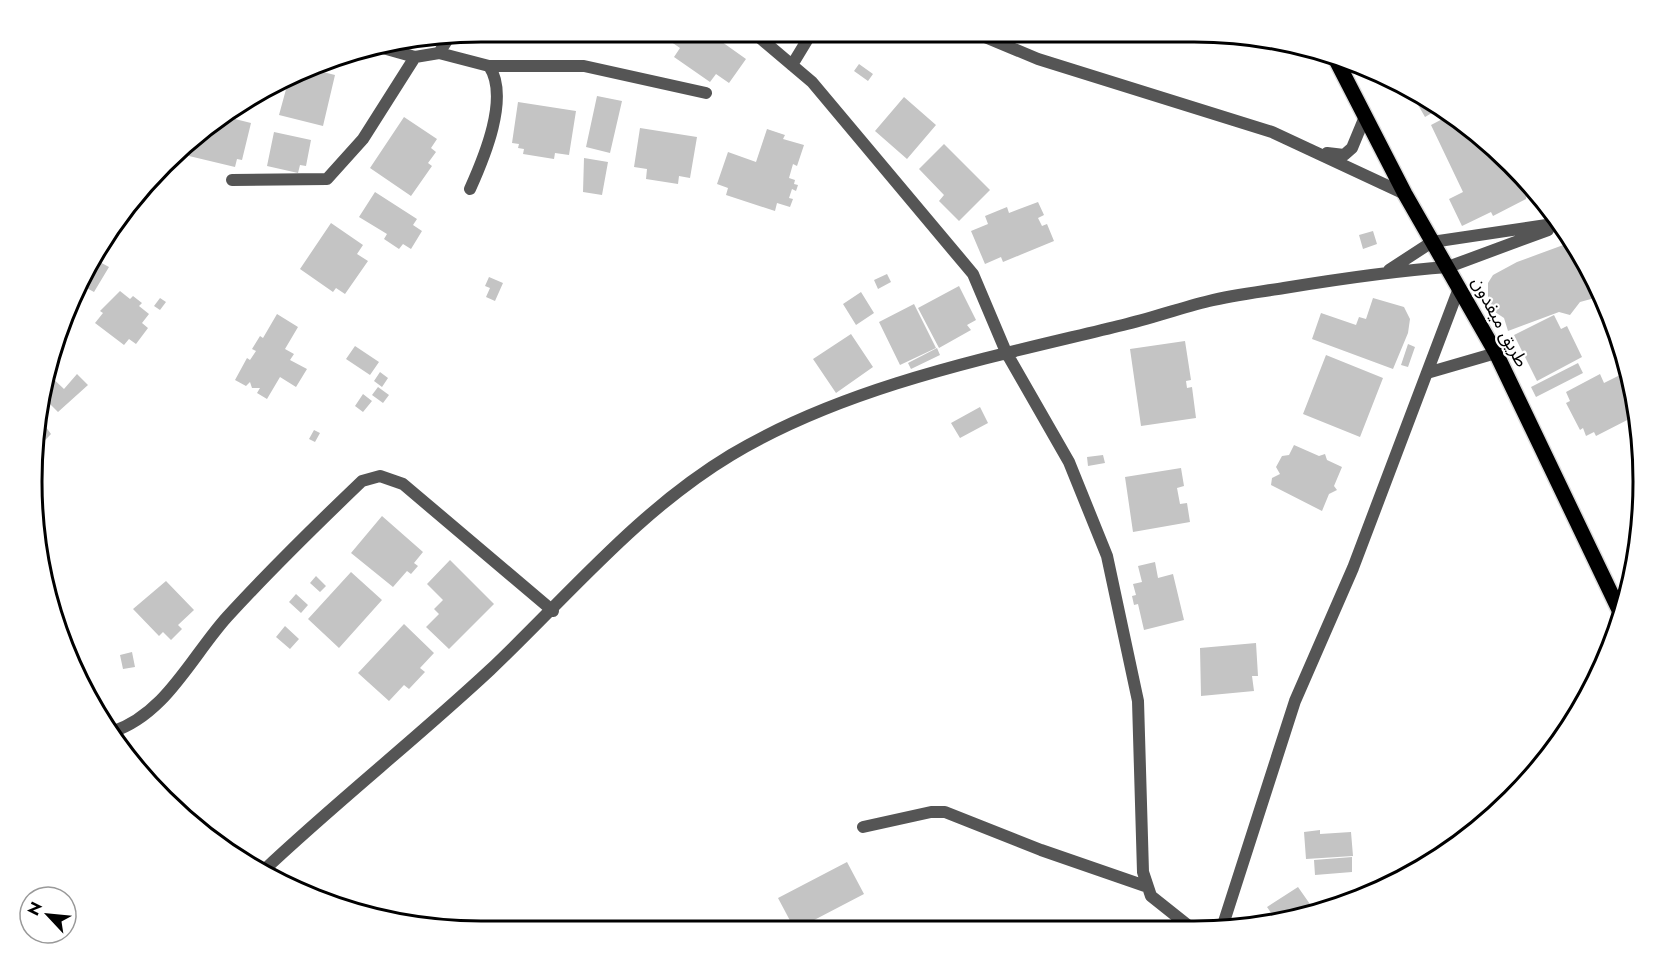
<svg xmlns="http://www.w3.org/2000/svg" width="1675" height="963" font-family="Jost,'Noto Sans Arabic',sans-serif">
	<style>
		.building { fill: #c4c4c4 }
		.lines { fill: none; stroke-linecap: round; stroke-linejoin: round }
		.primary-casing { stroke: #dbdbdb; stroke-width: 18 }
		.minor { stroke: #555; stroke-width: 12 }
		.tertiary { stroke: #555; stroke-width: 12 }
		.primary { stroke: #000; stroke-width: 15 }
		.labels { text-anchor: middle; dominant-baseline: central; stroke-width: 4.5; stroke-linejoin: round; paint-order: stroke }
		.street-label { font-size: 18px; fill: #000; stroke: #fff }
		.rim { fill: none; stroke: #000; stroke-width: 3 }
	</style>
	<rect width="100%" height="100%" fill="#fff"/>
	<path class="building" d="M 484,32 L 510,32 L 504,40 L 499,36 L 496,39 Z
		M 672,32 L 708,32 L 746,59 L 729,83 L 716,74 L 710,82 L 674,57 L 680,48 L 667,39 Z
		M 859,64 L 873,74 L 868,81 L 854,71 Z
		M 311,69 L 335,75 L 323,126 L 279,115 L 288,82 Z
		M 1410,91 L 1442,107 L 1425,117 Z
		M 597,96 L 622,101 L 610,153 L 586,147 Z
		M 904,97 L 936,125 L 907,159 L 875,131 Z
		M 518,102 L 576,111 L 569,155 L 555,153 L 554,159 L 523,154 L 524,149 L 518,148 L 519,144 L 512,143 Z
		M 1452,114 L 1511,163 L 1528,184 L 1526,199 L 1493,216 L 1491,212 L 1462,226 L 1449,199 L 1463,192 L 1431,125 Z
		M 223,116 L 251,123 L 242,160 L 237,159 L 235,167 L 189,156 L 192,141 L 208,124 Z
		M 404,117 L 437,139 L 431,148 L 436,152 L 428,163 L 432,166 L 411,196 L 370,168 Z
		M 640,128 L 697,137 L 690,178 L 679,176 L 678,184 L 646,179 L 647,169 L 634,167 Z
		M 767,129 L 785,135 L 783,139 L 804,145 L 797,166 L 793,164 L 789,178 L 795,180 L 794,184 L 798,185 L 796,191 L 792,189 L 789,198 L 793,199 L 790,207 L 777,203 L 775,211 L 726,195 L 728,188 L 717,184 L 728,152 L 756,162 Z
		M 274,132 L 311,140 L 306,166 L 300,165 L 298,173 L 267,166 Z
		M 944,144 L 990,190 L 959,221 L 939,201 L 944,195 L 919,169 Z
		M 584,158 L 608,162 L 602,195 L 583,192 Z
		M 375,192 L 417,219 L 413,225 L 422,231 L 411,249 L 403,244 L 399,249 L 384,239 L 387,234 L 359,217 Z
		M 1038,202 L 1044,215 L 1038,218 L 1042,226 L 1047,224 L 1054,241 L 1003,262 L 1001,257 L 985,264 L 971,231 L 988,224 L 985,216 L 1007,207 L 1009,213 Z
		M 331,223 L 363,245 L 357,254 L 368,261 L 345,294 L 336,288 L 333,292 L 300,269 Z
		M 1373,231 L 1377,244 L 1363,249 L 1359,235 Z
		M 1566,244 L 1569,253 L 1578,250 L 1602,296 L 1580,302 L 1570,315 L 1559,312 L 1508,331 L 1504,318 L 1492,310 L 1488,302 L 1488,283 L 1493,275 L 1517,262 Z
		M 96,260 L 109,267 L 94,292 L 83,286 Z
		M 887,274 L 891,282 L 878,289 L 874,280 Z
		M 489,277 L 503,283 L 495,301 L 486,297 L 490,288 L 485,286 Z
		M 959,286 L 976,320 L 967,325 L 971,330 L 939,348 L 918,308 Z
		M 120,291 L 130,299 L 133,296 L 142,303 L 139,306 L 149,314 L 142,323 L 148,328 L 136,344 L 129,339 L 124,345 L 95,323 L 103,313 L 100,311 Z
		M 861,292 L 874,313 L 856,325 L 843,304 Z
		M 160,298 L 166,302 L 160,310 L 154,306 Z
		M 1373,298 L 1404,307 L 1410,319 L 1408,333 L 1393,369 L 1312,339 L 1321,313 L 1356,325 L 1359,317 L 1366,319 Z
		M 914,304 L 936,348 L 900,365 L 879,322 Z
		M 277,314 L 298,327 L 285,349 L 294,354 L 290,360 L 307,369 L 296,387 L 280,377 L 267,399 L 257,393 L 260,388 L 252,388 L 250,382 L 246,386 L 235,380 L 247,358 L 250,360 L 256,351 L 252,349 L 260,336 L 263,338 Z
		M 1554,315 L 1561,329 L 1567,326 L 1582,357 L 1537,381 L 1514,335 Z
		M 851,334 L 873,367 L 836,393 L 813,359 Z
		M 1185,341 L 1191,380 L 1186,381 L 1187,388 L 1192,387 L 1196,418 L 1141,426 L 1130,349 Z
		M 1408,344 L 1415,347 L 1408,367 L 1401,365 Z
		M 355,346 L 379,362 L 370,375 L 346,359 Z
		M 937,348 L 940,355 L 911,369 L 908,363 Z
		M 1326,355 L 1383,378 L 1360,437 L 1303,414 Z
		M 1578,363 L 1583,373 L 1536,397 L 1531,387 Z
		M 46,372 L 64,389 L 77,374 L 88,385 L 58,412 L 43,397 Z
		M 380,372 L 388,378 L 382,387 L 374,381 Z
		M 1600,374 L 1604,383 L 1622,374 L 1624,379 L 1629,376 L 1637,415 L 1596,436 L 1594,432 L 1586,436 L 1583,428 L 1580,430 L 1566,403 L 1570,401 L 1566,392 Z
		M 378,387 L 389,395 L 383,403 L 372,395 Z
		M 363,394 L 372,401 L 363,412 L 355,406 Z
		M 980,407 L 988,423 L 960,438 L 951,423 Z
		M 40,419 L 51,434 L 36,450 L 38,434 Z
		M 314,430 L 320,433 L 315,442 L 309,439 Z
		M 1294,445 L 1319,456 L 1325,454 L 1327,460 L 1342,467 L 1334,486 L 1337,490 L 1329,494 L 1322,511 L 1271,485 L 1272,478 L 1280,474 L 1276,467 L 1282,456 L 1289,455 Z
		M 1103,455 L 1105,463 L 1088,466 L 1087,457 Z
		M 1181,468 L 1184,486 L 1177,488 L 1180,504 L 1187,503 L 1190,522 L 1133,532 L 1125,477 Z
		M 382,516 L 423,552 L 414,563 L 418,566 L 411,574 L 407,571 L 393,587 L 351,553 Z
		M 450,560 L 494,604 L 449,649 L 426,627 L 439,614 L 434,609 L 443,600 L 427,584 Z
		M 1155,562 L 1158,578 L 1173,574 L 1184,620 L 1144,630 L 1138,604 L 1134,605 L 1132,596 L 1136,595 L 1133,584 L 1142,582 L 1138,566 Z
		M 351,572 L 382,600 L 339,648 L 308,619 Z
		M 316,576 L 326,586 L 320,592 L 310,583 Z
		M 166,581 L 194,610 L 178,625 L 182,629 L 171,640 L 163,632 L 159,636 L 133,609 Z
		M 296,594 L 308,605 L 301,613 L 289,602 Z
		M 404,624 L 434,653 L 420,668 L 425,672 L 409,689 L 404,685 L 389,701 L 358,673 Z
		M 285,626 L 299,639 L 290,649 L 276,637 Z
		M 1256,643 L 1258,676 L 1252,676 L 1254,691 L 1201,696 L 1200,648 Z
		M 132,652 L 135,667 L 123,669 L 120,655 Z
		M 1320,830 L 1320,834 L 1351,832 L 1353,856 L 1306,859 L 1304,832 Z
		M 1352,857 L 1352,872 L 1315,875 L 1314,860 Z
		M 847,862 L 864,894 L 795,930 L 778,898 Z
		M 1298,887 L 1312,907 L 1300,915 L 1298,912 L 1289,918 L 1276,920 L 1267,907 Z"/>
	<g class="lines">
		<defs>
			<path id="primary" d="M 1333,54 L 1405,194 L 1496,353 L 1621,614"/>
		</defs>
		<use href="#primary" class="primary-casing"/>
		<path class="minor" d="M 753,32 L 812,82 L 973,274 L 1006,352 L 1069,462 L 1107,556 L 1138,701 L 1143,872 L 1151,896 L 1195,931
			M 973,32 L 1038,59 L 1272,132 L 1405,194
			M 383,48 L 415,57
			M 439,53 L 489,66 C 510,97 484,158 470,189
			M 792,65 L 812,32
			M 489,66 L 584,66 L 706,93
			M 1327,153 L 1344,155 L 1352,148 L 1364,119
			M 232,180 L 327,179 L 363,139 L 415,57 L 439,53 L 449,37
			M 1389,270 L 1432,242
			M 112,732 C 166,714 191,657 227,617 C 270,570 316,525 362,481 L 380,476 L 403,484 L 553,611
			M 863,827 L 931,812 L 945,812 L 1041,850 L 1148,887
			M 263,871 C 336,802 416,739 490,670 C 568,596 638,511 731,455 C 848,385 992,357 1123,325 C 1152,318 1180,308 1209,301 C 1233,295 1259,292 1284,288 C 1339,279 1392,271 1448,267"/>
		<path class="tertiary" d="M 1432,242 L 1560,223
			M 1448,267 L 1548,230
			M 1427,373 L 1496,353
			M 1221,931 L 1295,701 L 1353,568 L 1459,288"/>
		<use href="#primary" class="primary"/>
	</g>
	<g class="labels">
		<g class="street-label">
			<text transform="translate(1500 322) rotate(62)">طريق ميفدون</text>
		</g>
	</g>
	<path d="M0 0H1675V963H0ZM481 42H1194A439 439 0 0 1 1633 481V482A439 439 0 0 1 1194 921H481A439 439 0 0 1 42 482V481A439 439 0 0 1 481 42Z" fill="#fff" fill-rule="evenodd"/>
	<path class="rim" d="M481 42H1194A439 439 0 0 1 1633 481V482A439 439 0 0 1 1194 921H481A439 439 0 0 1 42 482V481A439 439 0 0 1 481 42Z"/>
	<g transform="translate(48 915) rotate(296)"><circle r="28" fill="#ffffff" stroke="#999999" stroke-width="1.5"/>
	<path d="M0-4.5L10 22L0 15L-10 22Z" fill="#000000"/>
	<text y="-9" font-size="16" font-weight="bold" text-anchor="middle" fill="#000000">N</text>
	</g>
</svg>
